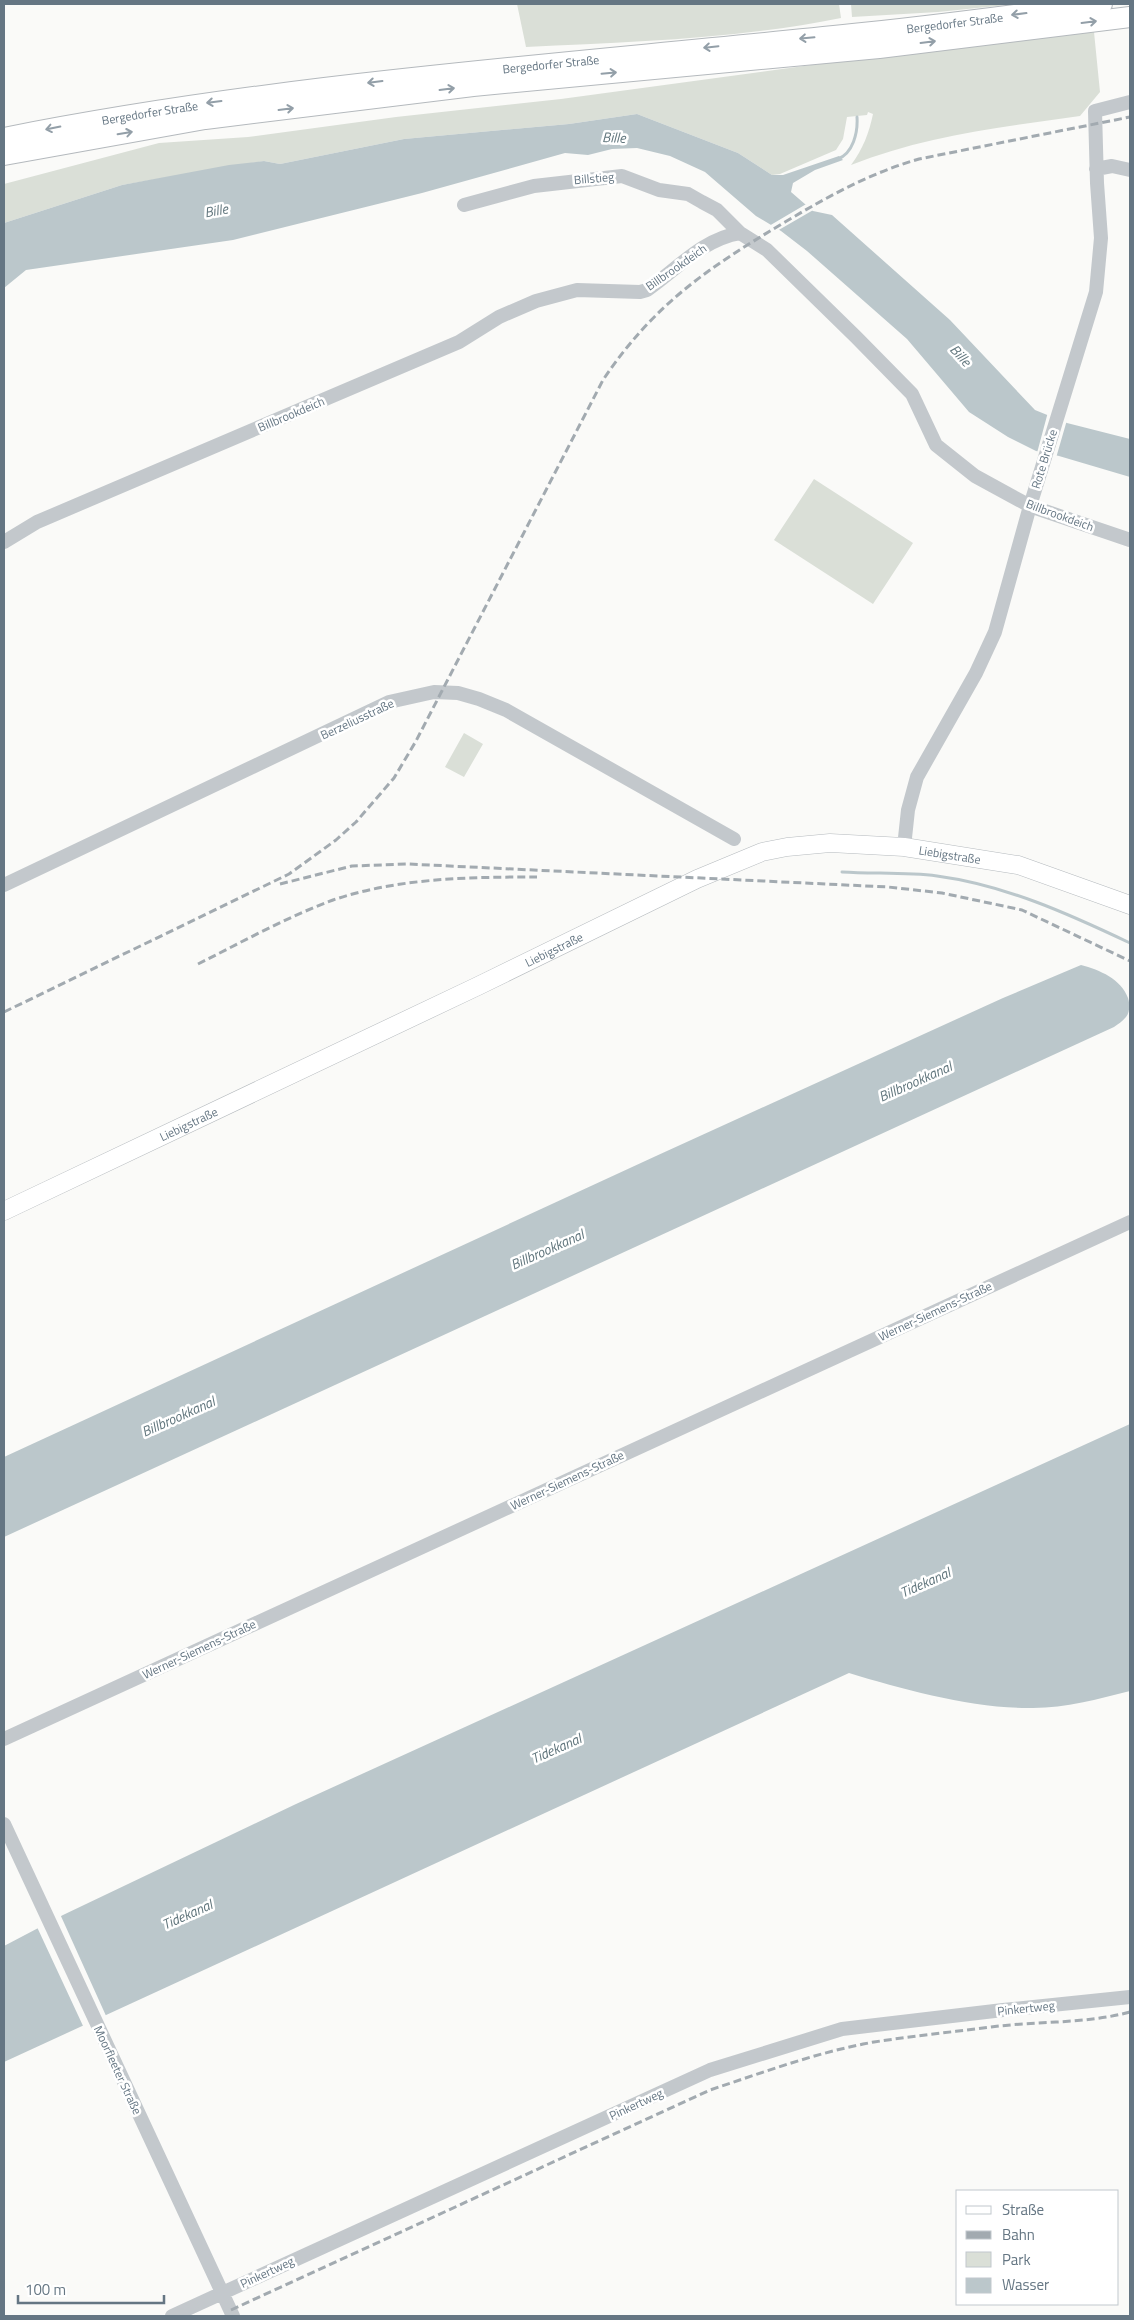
<svg xmlns="http://www.w3.org/2000/svg" width="1134" height="2320" font-family="'Titillium Web',sans-serif">
	<style>
		.green { fill: #dadfd7 }
		.water { fill: #bbc7cb }
		.pier { fill: #fafaf8 }
		.lines { fill: none; stroke-linecap: round; stroke-linejoin: round }
		.stream { stroke: #bbc7cb; stroke-width: 3 }
		.major-casing { stroke: #b5babe; stroke-width: 19 }
		.highway-casing { stroke: #b4b9bd; stroke-width: 22 }
		.minor { stroke: #c3c8cc; stroke-width: 14 }
		.major { stroke: #fff; stroke-width: 18 }
		.highway { stroke: #fff; stroke-width: 20 }
		.rail { stroke: #a2aab0; stroke-width: 3; stroke-dasharray: 8 4; stroke-linecap: butt }
		.oneway { stroke: #939fa8 }
		.labels { text-anchor: middle; dominant-baseline: central; stroke-width: 5; stroke-linejoin: round; paint-order: stroke }
		.street-label { font-size: 12px; fill: #657683; stroke: #fff }
		.water-label { font-size: 14px; font-style: italic; fill: #60757c; stroke: #fff }
	</style>
	<rect width="100%" height="100%" fill="#fafaf8"/>
	<path class="green" d="M 517,4 L 839,4 L 841,18 C 737,39 632,42 526,47 Z
		M 851,4 L 1016,4 L 938,12 L 852,17 Z
		M 1094,32 L 1100,92 L 1080,116 C 1003,127 924,136 851,165 C 863,149 869,133 873,114 L 868,112 L 867,115 L 847,117 L 843,139 L 836,150 L 780,174 L 772,175 L 738,153 L 637,114 L 569,124 L 404,139 L 280,164 L 264,161 L 122,185 L 4,223 L 4,184 L 159,143 L 248,137 L 396,117 L 561,99 L 833,62 Z
		M 814,479 L 913,543 L 873,604 L 774,540 Z
		M 464,733 L 483,744 L 464,777 L 445,767 Z"/>
	<path class="water" d="M 637,114 L 738,153 L 772,175 L 783,175 L 839,156 L 843,160 L 815,170 L 793,183 L 791,192 L 813,211 L 832,215 L 950,320 L 1035,410 L 1067,423 L 1130,439 L 1130,477 L 1059,456 L 1036,451 L 1008,437 L 969,412 L 907,339 L 807,251 L 781,231 L 756,216 L 705,172 L 670,156 L 637,148 L 612,149 L 588,155 L 565,153 L 422,193 L 233,240 L 26,270 L 4,288 L 4,223 L 122,185 L 229,165 L 264,161 L 280,164 L 404,139 L 569,124 Z
		M 1081,965 C 1100,970 1121,979 1128,998 C 1130,1004 1130,1012 1126,1017 C 1123,1021 1118,1024 1114,1027 L 4,1537 L 4,1457 L 656,1156 L 1003,998 Z
		M 1130,1424 L 1130,1691 C 1098,1699 1066,1708 1033,1708 C 974,1709 905,1690 849,1673 L 4,2062 L 4,1946 L 63,1915 L 296,1804 Z"/>
	<path class="pier" d="M 808,203 L 815,209 L 777,231 L 769,226 Z
		M 1048,412 L 1067,420 L 1056,458 L 1037,453 Z
		M 60,1914 L 107,2018 L 84,2028 L 37,1927 Z"/>
	<g class="lines">
		<path class="stream" d="M 838,159 C 853,153 858,133 857,117
			M 842,872 C 873,874 906,872 937,876 C 1005,885 1069,914 1130,943"/>
		<defs>
			<g id="major">
				<path id="s1" d="M 4,1211 L 478,986 L 697,879 L 762,852 L 787,847 L 830,843 L 904,847 L 1018,865 L 1130,905"/>
			</g>
			<g id="highway">
				<path id="s2" d="M 4,138 C 284,82 570,64 853,34 C 936,26 1019,14 1102,4"/>
				<path d="M 4,155 L 205,119 L 473,86 L 879,48 L 1130,17"/>
			</g>
		</defs>
		<use href="#major" class="major-casing"/>
		<use href="#highway" class="highway-casing"/>
		<path class="minor" d="M 1096,169 L 1112,166 L 1130,170
			M 464,205 L 534,186 L 622,176 L 659,190 L 688,194 L 702,202 L 717,210 L 740,233 L 767,250 L 856,337 L 912,394 L 936,445 L 975,476 L 1030,506 L 1130,540
			M 4,542 L 37,522 L 459,342 L 499,317 L 536,301 L 577,290 L 640,292 L 647,290 C 677,269 703,239 740,233
			M 904,847 L 908,810 L 917,777 L 976,673 L 995,632 L 1030,506 L 1096,292 L 1101,238 L 1097,183 L 1095,111 L 1130,102
			M 4,885 L 389,702 L 434,692 L 458,693 L 479,699 L 506,710 L 734,839
			M 4,1739 L 1130,1222
			M 4,1824 L 233,2316
			M 172,2316 L 710,2070 L 842,2029 L 1003,2010 L 1130,1997"/>
		<use href="#major" class="major"/>
		<use href="#highway" class="highway"/>
		<path class="rail" d="M 280,884 L 352,866 L 408,864 L 888,887 L 942,893 L 1022,910 L 1130,961
			M 198,964 C 242,942 287,917 333,900 C 398,878 468,877 537,877
			M 4,1012 L 289,874 L 336,840 L 356,822 L 394,778 L 416,741 L 603,380 C 654,304 708,268 785,222 C 829,196 870,173 919,159 L 1130,117
			M 231,2310 L 710,2090 C 764,2072 818,2052 874,2042 C 913,2036 952,2032 991,2027 C 1036,2021 1086,2024 1130,2012"/>
	</g>
	<defs><path id="oneway-shaft" d="M-6 0H5M1.5-3L5.5 0L1.5 3" fill="none" stroke-width="1.6" stroke-linecap="round" stroke-linejoin="round" transform="scale(1.25)"/></defs>
	<g class="oneway">
		<use href="#oneway-shaft" transform="translate(1019 14) rotate(173)"/>
		<use href="#oneway-shaft" transform="translate(1089 22) rotate(-7)"/>
		<use href="#oneway-shaft" transform="translate(807 38) rotate(175)"/>
		<use href="#oneway-shaft" transform="translate(928 42) rotate(-7)"/>
		<use href="#oneway-shaft" transform="translate(711 47) rotate(174)"/>
		<use href="#oneway-shaft" transform="translate(609 73) rotate(-5)"/>
		<use href="#oneway-shaft" transform="translate(375 82) rotate(173)"/>
		<use href="#oneway-shaft" transform="translate(447 89) rotate(-7)"/>
		<use href="#oneway-shaft" transform="translate(214 102) rotate(173)"/>
		<use href="#oneway-shaft" transform="translate(286 109) rotate(-7)"/>
		<use href="#oneway-shaft" transform="translate(53 128) rotate(169)"/>
		<use href="#oneway-shaft" transform="translate(125 133) rotate(-9)"/>
	</g>
	<g class="labels">
		<g class="street-label">
			<text stroke="none"><textPath href="#s2" startOffset="958">Bergedorfer Straße</textPath></text>
			<text stroke="none"><textPath href="#s2" startOffset="552">Bergedorfer Straße</textPath></text>
			<text stroke="none"><textPath href="#s2" startOffset="148">Bergedorfer Straße</textPath></text>
			<text transform="translate(594 178) rotate(-5)">Billstieg</text>
			<text transform="translate(676 267) rotate(-35)">Billbrookdeich</text>
			<text transform="translate(291 414) rotate(-23)">Billbrookdeich</text>
			<text transform="translate(1044 459) rotate(-73)">Rote Brücke</text>
			<text transform="translate(1060 515) rotate(20)">Billbrookdeich</text>
			<text transform="translate(357 719) rotate(-25)">Berzeliusstraße</text>
			<text stroke="none"><textPath href="#s1" startOffset="1028">Liebigstraße</textPath></text>
			<text stroke="none"><textPath href="#s1" startOffset="609">Liebigstraße</textPath></text>
			<text stroke="none"><textPath href="#s1" startOffset="204">Liebigstraße</textPath></text>
			<text transform="translate(935 1311) rotate(-25)">Werner-Siemens-Straße</text>
			<text transform="translate(567 1480) rotate(-25)">Werner-Siemens-Straße</text>
			<text transform="translate(199 1649) rotate(-25)">Werner-Siemens-Straße</text>
			<text transform="translate(1026 2008) rotate(-6)">Pinkertweg</text>
			<text transform="translate(118 2070) rotate(65)">Moorfleeter Straße</text>
			<text transform="translate(636 2104) rotate(-25)">Pinkertweg</text>
			<text transform="translate(267 2272) rotate(-25)">Pinkertweg</text>
		</g>
		<g class="water-label">
			<text transform="translate(614 137) rotate(2)">Bille</text>
			<text transform="translate(216 210) rotate(-10)">Bille</text>
			<text transform="translate(961 355) rotate(48)">Bille</text>
			<text transform="translate(915 1081) rotate(-24)">Billbrookkanal</text>
			<text transform="translate(547 1249) rotate(-24)">Billbrookkanal</text>
			<text transform="translate(178 1416) rotate(-24)">Billbrookkanal</text>
			<text transform="translate(925 1582) rotate(-24)">Tidekanal</text>
			<text transform="translate(556 1748) rotate(-24)">Tidekanal</text>
			<text transform="translate(187 1914) rotate(-24)">Tidekanal</text>
		</g>
	</g>
	<rect width="1134" height="2320" fill="none" stroke="#657683" stroke-width="10"/>
	<rect x="956" y="2190" width="162" height="115" fill="#ffffff" stroke="#c1c8cd"/>
	<rect x="966" y="2206" width="25" height="8" fill="#ffffff" stroke="#c1c8cd"/>
	<text x="1002" y="2215" font-size="15" fill="#657683">Straße</text>
	<rect x="966" y="2231" width="25" height="8" fill="#a2aab0" stroke="#c1c8cd"/>
	<text x="1002" y="2240" font-size="15" fill="#657683">Bahn</text>
	<rect x="966" y="2252" width="25" height="15" fill="#dadfd7" stroke="#c1c8cd"/>
	<text x="1002" y="2265" font-size="15" fill="#657683">Park</text>
	<rect x="966" y="2278" width="25" height="15" fill="#bbc7cb" stroke="#c1c8cd"/>
	<text x="1002" y="2290" font-size="15" fill="#657683">Wasser</text>
	<path d="M18 2295v8h146v-8" fill="none" stroke="#657683" stroke-width="2.5"/>
	<text x="25" y="2295" font-size="15" fill="#657683" stroke="#ffffff" stroke-width="4" paint-order="stroke">100 m</text>
</svg>
